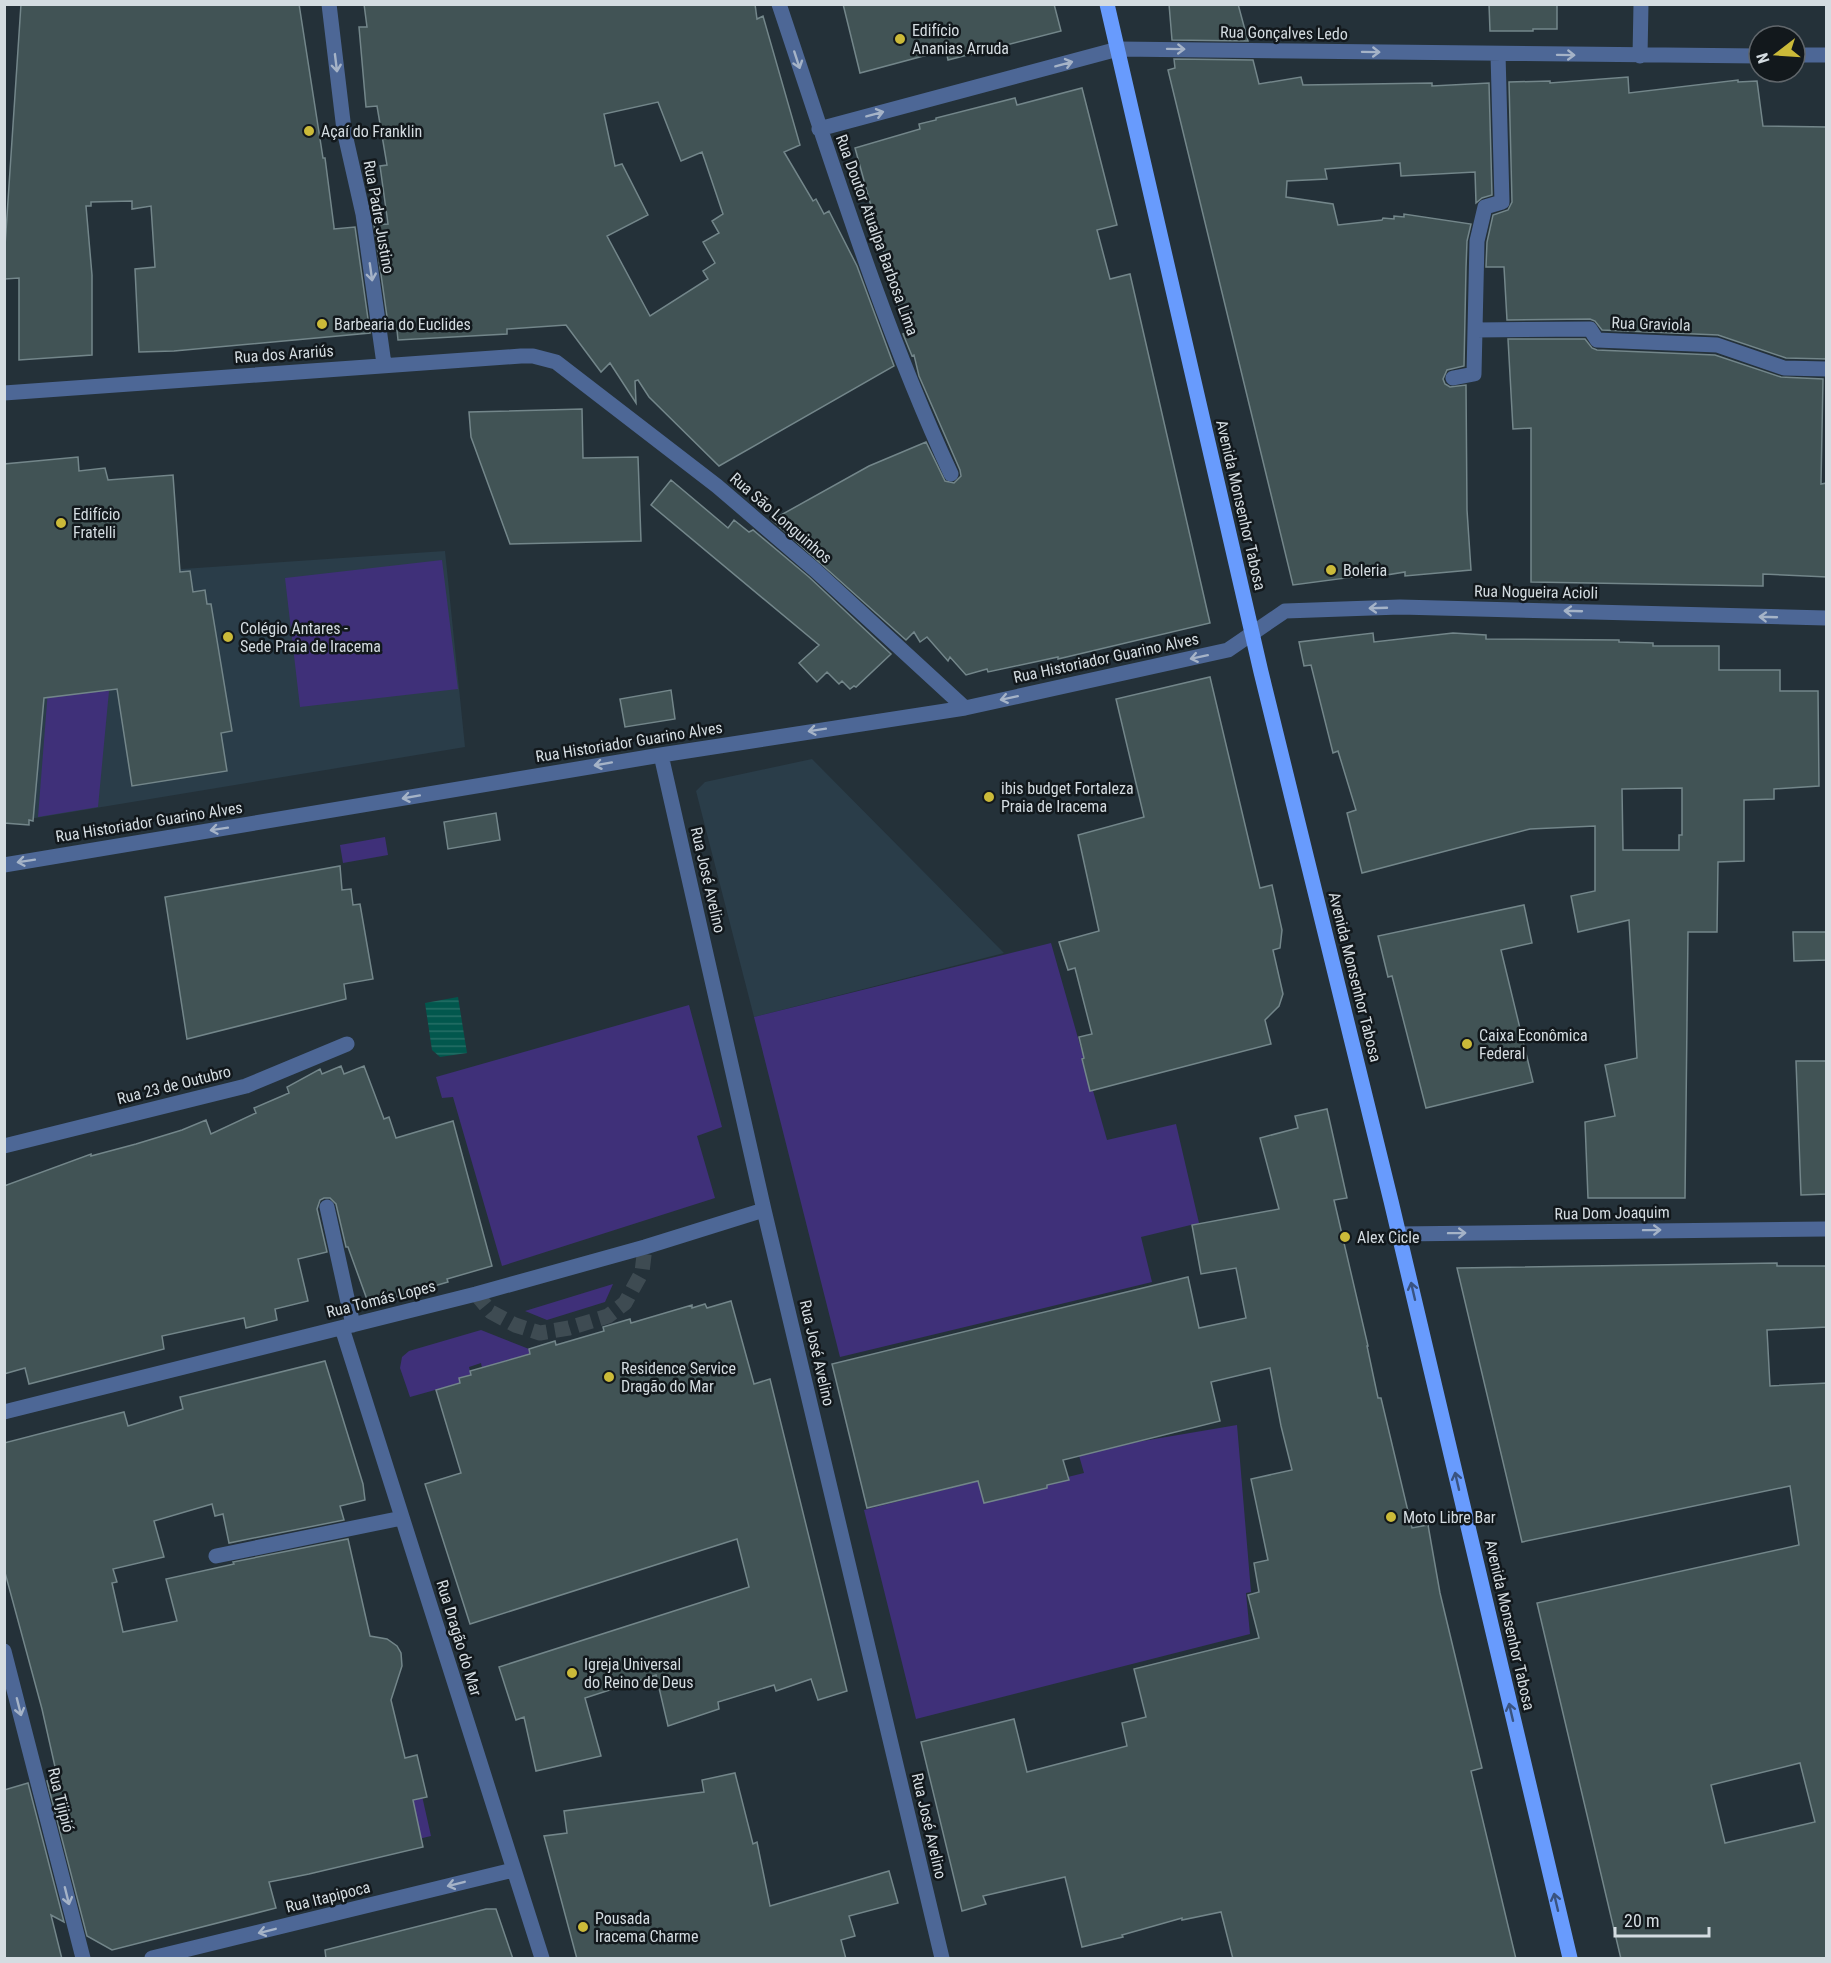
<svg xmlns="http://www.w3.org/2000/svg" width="1831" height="1963" font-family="'Roboto Condensed',sans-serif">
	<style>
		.built { fill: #2a3d49 }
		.green { fill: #3f3079 }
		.water { fill: url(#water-rules) }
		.building { fill: #415355; stroke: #73868a; stroke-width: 1.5; fill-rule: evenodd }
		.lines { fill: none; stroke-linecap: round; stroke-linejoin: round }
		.minor-tunnel { stroke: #3e4b52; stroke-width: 15; stroke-dasharray: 15 8; stroke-linecap: butt }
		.minor { stroke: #4d6796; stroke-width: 15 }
		.major { stroke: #689bfd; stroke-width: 15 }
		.oneway { stroke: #a5b3c7 }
		.oneway2 { stroke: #395381 }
		.poi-dot { fill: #cbba39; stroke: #12181c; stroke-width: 2 }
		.labels { text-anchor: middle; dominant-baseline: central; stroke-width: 5; stroke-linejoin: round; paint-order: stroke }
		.poi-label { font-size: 16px; fill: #d4dce1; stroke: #12181c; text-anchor: start }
		.street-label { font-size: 16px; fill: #d4dce1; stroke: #12181c }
	</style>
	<defs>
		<pattern id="water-rules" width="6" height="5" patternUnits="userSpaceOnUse" patternTransform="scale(1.5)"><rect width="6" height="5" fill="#02574d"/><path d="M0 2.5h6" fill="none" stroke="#266f66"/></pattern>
	</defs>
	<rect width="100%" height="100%" fill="#243139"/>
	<path class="built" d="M 445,551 L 465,747 L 5,823 L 5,586 L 138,572 Z
		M 812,759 L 1004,953 L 754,1017 L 696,791 L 705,782 Z"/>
	<path class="green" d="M 442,560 L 458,689 L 300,707 L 285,578 Z
		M 48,690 L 109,691 L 98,807 L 38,817 Z
		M 385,837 L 388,855 L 343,863 L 340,845 Z
		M 1051,943 L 1107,1140 L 1176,1124 L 1199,1223 L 1141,1237 L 1152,1282 L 840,1357 L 754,1017 Z
		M 689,1005 L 722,1127 L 697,1136 L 715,1198 L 502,1266 L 453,1097 L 442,1098 L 436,1077 Z
		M 613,1284 L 605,1302 L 547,1320 L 525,1311 Z
		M 481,1330 L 529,1349 L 530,1354 L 482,1368 L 481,1363 L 469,1367 L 471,1375 L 459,1378 L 460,1383 L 410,1397 L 400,1368 L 402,1357 L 409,1351 Z
		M 1237,1425 L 1251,1592 L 1246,1593 L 1250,1634 L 916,1719 L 864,1510 L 979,1481 L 983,1498 L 1084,1473 L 1078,1452 Z
		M 416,1769 L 431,1836 L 402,1843 Z"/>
	<path class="water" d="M 458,997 L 467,1053 L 440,1057 L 432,1050 L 425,1003 Z"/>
	<path class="building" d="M 21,4 L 299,4 L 323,158 L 325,158 L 334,227 L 334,229 L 355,227 L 370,333 L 174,351 L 139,352 L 135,269 L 155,267 L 151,206 L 132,209 L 132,201 L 91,202 L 91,206 L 86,206 L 92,275 L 92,355 L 19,360 L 19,278 L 5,279 L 5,246 Z
		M 364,4 L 755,4 L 757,19 L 763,16 L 800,145 L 784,152 L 813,201 L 816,199 L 824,214 L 829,211 L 857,266 L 894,366 L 719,466 L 649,397 L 638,380 L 635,381 L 636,403 L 610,363 L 601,372 L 566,325 L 507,329 L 507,334 L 398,340 L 397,330 L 389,331 L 374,225 L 388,224 L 380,166 L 387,165 L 377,106 L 366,107 L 359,27 L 367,27 ZM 658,102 L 681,161 L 702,152 L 723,214 L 712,221 L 719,233 L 703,242 L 715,263 L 703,271 L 708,279 L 650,316 L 607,236 L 648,215 L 622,164 L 615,166 L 604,114 Z
		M 843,4 L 1054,4 L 1061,31 L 948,60 L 946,50 L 860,73 Z
		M 1169,4 L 1238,4 L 1248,41 L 1172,40 Z
		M 1489,4 L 1557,4 L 1557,29 L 1533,29 L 1533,31 L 1490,31 Z
		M 1174,59 L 1253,60 L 1259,84 L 1301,77 L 1303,85 L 1432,83 L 1432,86 L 1489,83 L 1492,195 L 1482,198 L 1476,203 L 1475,172 L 1401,176 L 1400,163 L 1325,169 L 1327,179 L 1287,181 L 1286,197 L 1333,204 L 1338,225 L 1382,220 L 1383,218 L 1394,219 L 1394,216 L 1404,217 L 1404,214 L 1471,224 L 1467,241 L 1466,268 L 1464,366 L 1447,370 L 1443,379 L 1445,384 L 1450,387 L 1466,385 L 1467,510 L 1471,570 L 1405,576 L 1405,572 L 1368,578 L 1368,575 L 1293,585 L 1168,70 L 1175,68 Z
		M 1628,77 L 1629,93 L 1738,80 L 1738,82 L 1757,81 L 1763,126 L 1827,127 L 1827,359 L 1786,358 L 1718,335 L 1602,330 L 1595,321 L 1590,319 L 1507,320 L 1504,267 L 1486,267 L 1487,242 L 1493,215 L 1508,210 L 1512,202 L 1509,82 L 1550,81 L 1550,83 Z
		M 1082,88 L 1117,225 L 1097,230 L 1110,279 L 1130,274 L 1210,623 L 1058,659 L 1058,657 L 988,672 L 987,669 L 966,675 L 950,657 L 948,661 L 927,637 L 920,642 L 914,632 L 906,640 L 772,520 L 869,466 L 926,442 L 945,481 L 954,483 L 961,476 L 960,470 L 919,376 L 914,355 L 912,356 L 903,334 L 906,333 L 855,148 L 920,129 L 919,124 L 936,120 L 936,118 L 1015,98 L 1017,105 Z
		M 1508,339 L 1585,339 L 1592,348 L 1597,350 L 1715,355 L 1781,377 L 1823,379 L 1821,484 L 1827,483 L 1827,577 L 1763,574 L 1763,586 L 1531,582 L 1531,428 L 1513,429 Z
		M 582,409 L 583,458 L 638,457 L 641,541 L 510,544 L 471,437 L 469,412 Z
		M 78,457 L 79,471 L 105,468 L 108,480 L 173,475 L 180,572 L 190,571 L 193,592 L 205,590 L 207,604 L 211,604 L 232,731 L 221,733 L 227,771 L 132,786 L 117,689 L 44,698 L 33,821 L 29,820 L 29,825 L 4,823 L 4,464 Z
		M 671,480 L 728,528 L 734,520 L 749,532 L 753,530 L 809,577 L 891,654 L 856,687 L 854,686 L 850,689 L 842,681 L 839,684 L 827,672 L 817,682 L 799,663 L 819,645 L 651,505 Z
		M 1373,633 L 1374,642 L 1453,633 L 1486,635 L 1486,639 L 1619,640 L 1619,642 L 1653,643 L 1653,646 L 1719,646 L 1719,670 L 1780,670 L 1780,691 L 1818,691 L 1819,786 L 1774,789 L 1774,799 L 1744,800 L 1744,861 L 1718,862 L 1717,932 L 1688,932 L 1685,1198 L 1588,1198 L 1585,1122 L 1615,1116 L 1605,1065 L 1637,1058 L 1629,920 L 1578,932 L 1571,896 L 1595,891 L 1595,826 L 1530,829 L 1362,873 L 1347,813 L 1356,810 L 1338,751 L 1333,753 L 1311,665 L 1304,666 L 1299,642 ZM 1682,788 L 1682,835 L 1679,835 L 1679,850 L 1623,850 L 1622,789 Z
		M 1210,677 L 1260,888 L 1272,885 L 1282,930 L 1280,948 L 1273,950 L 1283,994 L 1279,1006 L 1265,1020 L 1271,1044 L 1090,1091 L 1082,1059 L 1084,1058 L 1079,1037 L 1092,1034 L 1075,968 L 1068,970 L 1059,942 L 1099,931 L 1078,835 L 1144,817 L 1116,699 Z
		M 671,690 L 675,719 L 625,727 L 620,699 Z
		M 496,813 L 500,840 L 448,849 L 444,822 Z
		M 340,866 L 342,890 L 351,889 L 353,905 L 360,904 L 373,979 L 344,984 L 346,999 L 187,1039 L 165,897 Z
		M 1524,905 L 1532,943 L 1501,950 L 1533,1082 L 1426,1108 L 1392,976 L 1388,977 L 1378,936 Z
		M 1793,932 L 1827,932 L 1827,960 L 1794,961 Z
		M 1796,1061 L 1827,1061 L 1827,1194 L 1801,1195 Z
		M 341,1066 L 344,1074 L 364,1066 L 384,1119 L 389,1117 L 396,1138 L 453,1121 L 492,1266 L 447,1279 L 448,1282 L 369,1305 L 348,1247 L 346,1247 L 336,1204 L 330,1198 L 324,1198 L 320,1200 L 317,1209 L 327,1252 L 298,1259 L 308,1301 L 275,1309 L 277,1320 L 246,1328 L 244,1318 L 162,1336 L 164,1349 L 29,1384 L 25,1368 L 4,1374 L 4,1186 L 91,1154 L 91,1156 L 136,1144 L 182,1130 L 206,1120 L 211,1134 L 256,1113 L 254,1108 L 289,1093 L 287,1087 L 320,1069 L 322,1074 Z
		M 1327,1109 L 1347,1198 L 1334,1200 L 1368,1346 L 1367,1346 L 1378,1398 L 1381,1398 L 1412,1528 L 1428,1525 L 1440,1593 L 1482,1768 L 1471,1771 L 1516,1959 L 1233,1959 L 1221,1912 L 1182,1920 L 1182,1918 L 1122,1935 L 1123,1937 L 1082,1947 L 1065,1877 L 983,1896 L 986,1904 L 962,1911 L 921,1742 L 1014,1719 L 1027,1772 L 1127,1746 L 1122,1723 L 1146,1717 L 1134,1669 L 1259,1638 L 1248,1595 L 1259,1592 L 1254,1563 L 1268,1560 L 1251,1479 L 1292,1470 L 1281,1426 L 1270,1368 L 1211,1382 L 1220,1421 L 1063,1460 L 1069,1480 L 1047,1485 L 1047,1488 L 984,1503 L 978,1481 L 867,1508 L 832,1364 L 1188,1277 L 1199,1328 L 1246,1318 L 1236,1268 L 1201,1274 L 1192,1225 L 1279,1209 L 1260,1138 L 1298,1128 L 1295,1116 Z
		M 1777,1263 L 1777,1266 L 1827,1266 L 1827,1327 L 1767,1330 L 1770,1386 L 1827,1383 L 1827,1959 L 1621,1959 L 1537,1603 L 1799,1545 L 1790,1486 L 1522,1542 L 1457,1268 ZM 1800,1763 L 1815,1822 L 1725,1843 L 1711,1785 Z
		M 731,1301 L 754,1384 L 770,1379 L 847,1691 L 818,1700 L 811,1679 L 776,1691 L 774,1685 L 718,1702 L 719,1709 L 668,1726 L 656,1675 L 585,1698 L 601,1756 L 536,1771 L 524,1717 L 516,1720 L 499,1667 L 749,1587 L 737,1539 L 470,1624 L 425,1484 L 461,1473 L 436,1390 L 460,1383 L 459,1378 L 471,1375 L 470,1371 L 530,1354 L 529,1349 L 555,1341 L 556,1345 L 604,1331 L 603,1327 L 630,1319 L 631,1323 L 692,1305 L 692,1308 L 705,1304 L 707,1308 Z
		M 325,1361 L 363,1484 L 365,1500 L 340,1506 L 344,1520 L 229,1543 L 223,1514 L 215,1516 L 212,1504 L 154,1521 L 164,1557 L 113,1569 L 117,1582 L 112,1583 L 123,1632 L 177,1621 L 166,1579 L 234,1564 L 233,1562 L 348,1539 L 370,1636 L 387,1639 L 397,1646 L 401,1653 L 402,1666 L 391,1700 L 405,1758 L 417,1755 L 427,1797 L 413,1800 L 423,1847 L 309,1874 L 269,1882 L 276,1908 L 112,1950 L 87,1936 L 47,1781 L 58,1780 L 42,1709 L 4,1569 L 4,1443 L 124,1412 L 128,1426 L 183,1409 L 180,1397 Z
		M 735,1773 L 753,1844 L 757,1842 L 770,1906 L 889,1871 L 898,1903 L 849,1916 L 855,1936 L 841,1940 L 846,1959 L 577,1959 L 544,1836 L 567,1833 L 564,1811 L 704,1792 L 702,1780 Z
		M 28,1783 L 64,1922 L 51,1915 L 62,1959 L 4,1959 L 4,1790 Z
		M 486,1909 L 496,1909 L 513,1959 L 326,1959 L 325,1950 Z"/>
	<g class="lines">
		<path class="minor-tunnel" d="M 476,1294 L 491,1312 L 515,1325 L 540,1333 L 569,1328 L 608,1316 L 625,1303 L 642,1272 L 645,1247"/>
		<path class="minor" d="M 329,4 L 344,130 L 363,214 L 384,364
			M 779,4 C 832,162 881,323 951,474
			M 1795,55 L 1826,55
			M 1640,56 L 1641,4
			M 819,129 L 1118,49 L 1759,56
			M 1475,330 L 1590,329 L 1597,340 L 1717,345 L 1784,368 L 1826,369
			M 1453,378 L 1474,374 L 1477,241 L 1485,207 L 1502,202 L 1498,54
			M 4,393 L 521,356 L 533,356 L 556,362 L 717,486 L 815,570 L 965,708
			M 661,755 L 764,1210 L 942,1958
			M 4,865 L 661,755 L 965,708 L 1228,650 L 1285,611 L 1400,607 L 1826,618
			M 4,1146 L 246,1086 L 347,1044
			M 327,1207 L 353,1325
			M 1399,1234 L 1826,1229
			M 342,1328 L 542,1958
			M 4,1412 L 476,1294 L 645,1247 L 764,1210
			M 216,1556 L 402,1518
			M 4,1651 L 83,1958
			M 152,1958 L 513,1870"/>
		<path class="major" d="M 1107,4 L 1261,672 L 1391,1201 L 1570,1958"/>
	</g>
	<defs><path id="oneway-shaft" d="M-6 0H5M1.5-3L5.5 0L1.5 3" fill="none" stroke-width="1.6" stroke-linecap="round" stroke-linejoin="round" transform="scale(1.5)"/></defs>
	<g class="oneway">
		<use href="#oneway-shaft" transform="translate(1176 49) rotate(1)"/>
		<use href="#oneway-shaft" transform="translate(1371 52) rotate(1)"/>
		<use href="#oneway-shaft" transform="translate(1566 55) rotate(1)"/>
		<use href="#oneway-shaft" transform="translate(797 60) rotate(72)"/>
		<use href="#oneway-shaft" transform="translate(336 63) rotate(83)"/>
		<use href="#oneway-shaft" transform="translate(1064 64) rotate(-15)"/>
		<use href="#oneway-shaft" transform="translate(875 114) rotate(-15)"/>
		<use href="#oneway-shaft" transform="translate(371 272) rotate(82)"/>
		<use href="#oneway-shaft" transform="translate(1378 608) rotate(178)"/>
		<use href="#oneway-shaft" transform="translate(1573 611) rotate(-178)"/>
		<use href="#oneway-shaft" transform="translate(1768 617) rotate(-178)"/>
		<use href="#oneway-shaft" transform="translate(1199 657) rotate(168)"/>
		<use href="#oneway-shaft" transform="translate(1009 698) rotate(168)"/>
		<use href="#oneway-shaft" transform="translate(817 730) rotate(171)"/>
		<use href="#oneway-shaft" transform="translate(603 764) rotate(170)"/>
		<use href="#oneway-shaft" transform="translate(411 797) rotate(170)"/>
		<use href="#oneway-shaft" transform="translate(219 829) rotate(171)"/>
		<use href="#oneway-shaft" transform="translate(26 861) rotate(171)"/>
		<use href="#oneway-shaft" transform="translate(1652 1230) rotate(-1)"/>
		<use href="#oneway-shaft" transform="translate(1457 1233) rotate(-1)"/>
		<use href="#oneway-shaft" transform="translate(19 1707) rotate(76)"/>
		<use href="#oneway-shaft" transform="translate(456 1884) rotate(166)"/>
		<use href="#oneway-shaft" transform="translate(67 1896) rotate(76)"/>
		<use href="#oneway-shaft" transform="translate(267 1931) rotate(166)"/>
	</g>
	<g class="oneway2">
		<use href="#oneway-shaft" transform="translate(1413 1291) rotate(-103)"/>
		<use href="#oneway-shaft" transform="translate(1457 1481) rotate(-103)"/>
		<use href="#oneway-shaft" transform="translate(1511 1712) rotate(-103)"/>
		<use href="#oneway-shaft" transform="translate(1556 1902) rotate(-103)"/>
	</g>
	<g class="poi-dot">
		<circle cx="900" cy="39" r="6"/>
		<circle cx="309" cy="131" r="6"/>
		<circle cx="322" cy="324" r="6"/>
		<circle cx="61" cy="523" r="6"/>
		<circle cx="1331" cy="570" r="6"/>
		<circle cx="228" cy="637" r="6"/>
		<circle cx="989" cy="797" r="6"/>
		<circle cx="1467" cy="1044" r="6"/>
		<circle cx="1345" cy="1237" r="6"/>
		<circle cx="609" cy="1377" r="6"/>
		<circle cx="1391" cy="1517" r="6"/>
		<circle cx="572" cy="1673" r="6"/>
		<circle cx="583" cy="1927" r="6"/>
	</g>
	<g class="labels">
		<g class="poi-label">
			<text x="912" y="30">Edifício<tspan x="912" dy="18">Ananias Arruda</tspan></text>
			<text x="321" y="131">Açaí do Franklin</text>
			<text x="334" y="324">Barbearia do Euclides</text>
			<text x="73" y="514">Edifício<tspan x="73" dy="18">Fratelli</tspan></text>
			<text x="1343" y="570">Boleria</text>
			<text x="240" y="628">Colégio Antares -<tspan x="240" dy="18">Sede Praia de Iracema</tspan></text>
			<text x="1001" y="788">ibis budget Fortaleza<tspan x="1001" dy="18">Praia de Iracema</tspan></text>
			<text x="1479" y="1035">Caixa Econômica<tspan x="1479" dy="18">Federal</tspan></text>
			<text x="1357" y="1237">Alex Cicle</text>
			<text x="621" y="1368">Residence Service<tspan x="621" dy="18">Dragão do Mar</tspan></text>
			<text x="1403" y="1517">Moto Libre Bar</text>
			<text x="584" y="1664">Igreja Universal<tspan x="584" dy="18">do Reino de Deus</tspan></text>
			<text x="595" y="1918">Pousada<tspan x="595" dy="18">Iracema Charme</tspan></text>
		</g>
		<g class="street-label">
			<text transform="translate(1284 33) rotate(1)">Rua Gonçalves Ledo</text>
			<text transform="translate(379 217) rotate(80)">Rua Padre Justino</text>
			<text transform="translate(877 235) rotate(70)">Rua Doutor Atualpa Barbosa Lima</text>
			<text transform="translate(1651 324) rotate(2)">Rua Graviola</text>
			<text transform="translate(284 354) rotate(-4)">Rua dos Arariús</text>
			<text transform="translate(1241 505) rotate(77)">Avenida Monsenhor Tabosa</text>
			<text transform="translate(781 518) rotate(41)">Rua São Longuinhos</text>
			<text transform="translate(1536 592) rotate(1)">Rua Nogueira Acioli</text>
			<text transform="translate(1106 658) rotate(-12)">Rua Historiador Guarino Alves</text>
			<text transform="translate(629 742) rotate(-9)">Rua Historiador Guarino Alves</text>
			<text transform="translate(149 822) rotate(-9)">Rua Historiador Guarino Alves</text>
			<text transform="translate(708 880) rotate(77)">Rua José Avelino</text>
			<text transform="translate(1355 977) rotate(76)">Avenida Monsenhor Tabosa</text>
			<text transform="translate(174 1085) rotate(-14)">Rua 23 de Outubro</text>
			<text transform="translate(1612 1213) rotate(-1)">Rua Dom Joaquim</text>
			<text transform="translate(381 1299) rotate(-14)">Rua Tomás Lopes</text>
			<text transform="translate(817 1353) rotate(77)">Rua José Avelino</text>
			<text transform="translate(1510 1625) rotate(77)">Avenida Monsenhor Tabosa</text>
			<text transform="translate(459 1638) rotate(73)">Rua Dragão do Mar</text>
			<text transform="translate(61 1800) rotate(76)">Rua Tijipió</text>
			<text transform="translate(929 1826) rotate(77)">Rua José Avelino</text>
			<text transform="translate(328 1897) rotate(-14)">Rua Itapipoca</text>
		</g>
	</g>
	<rect width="1831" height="1963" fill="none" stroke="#d4dce1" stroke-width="12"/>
	<g transform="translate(1777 54) rotate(253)"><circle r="28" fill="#12181c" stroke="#60666b" stroke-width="1.5"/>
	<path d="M0-4.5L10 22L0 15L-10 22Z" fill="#cbba39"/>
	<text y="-9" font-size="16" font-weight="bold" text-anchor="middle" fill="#d4dce1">N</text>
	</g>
	<path d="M1615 1927v9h94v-9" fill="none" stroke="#d4dce1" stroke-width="3"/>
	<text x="1624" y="1927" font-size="18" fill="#d4dce1" stroke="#12181c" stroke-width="4.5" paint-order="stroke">20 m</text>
</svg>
